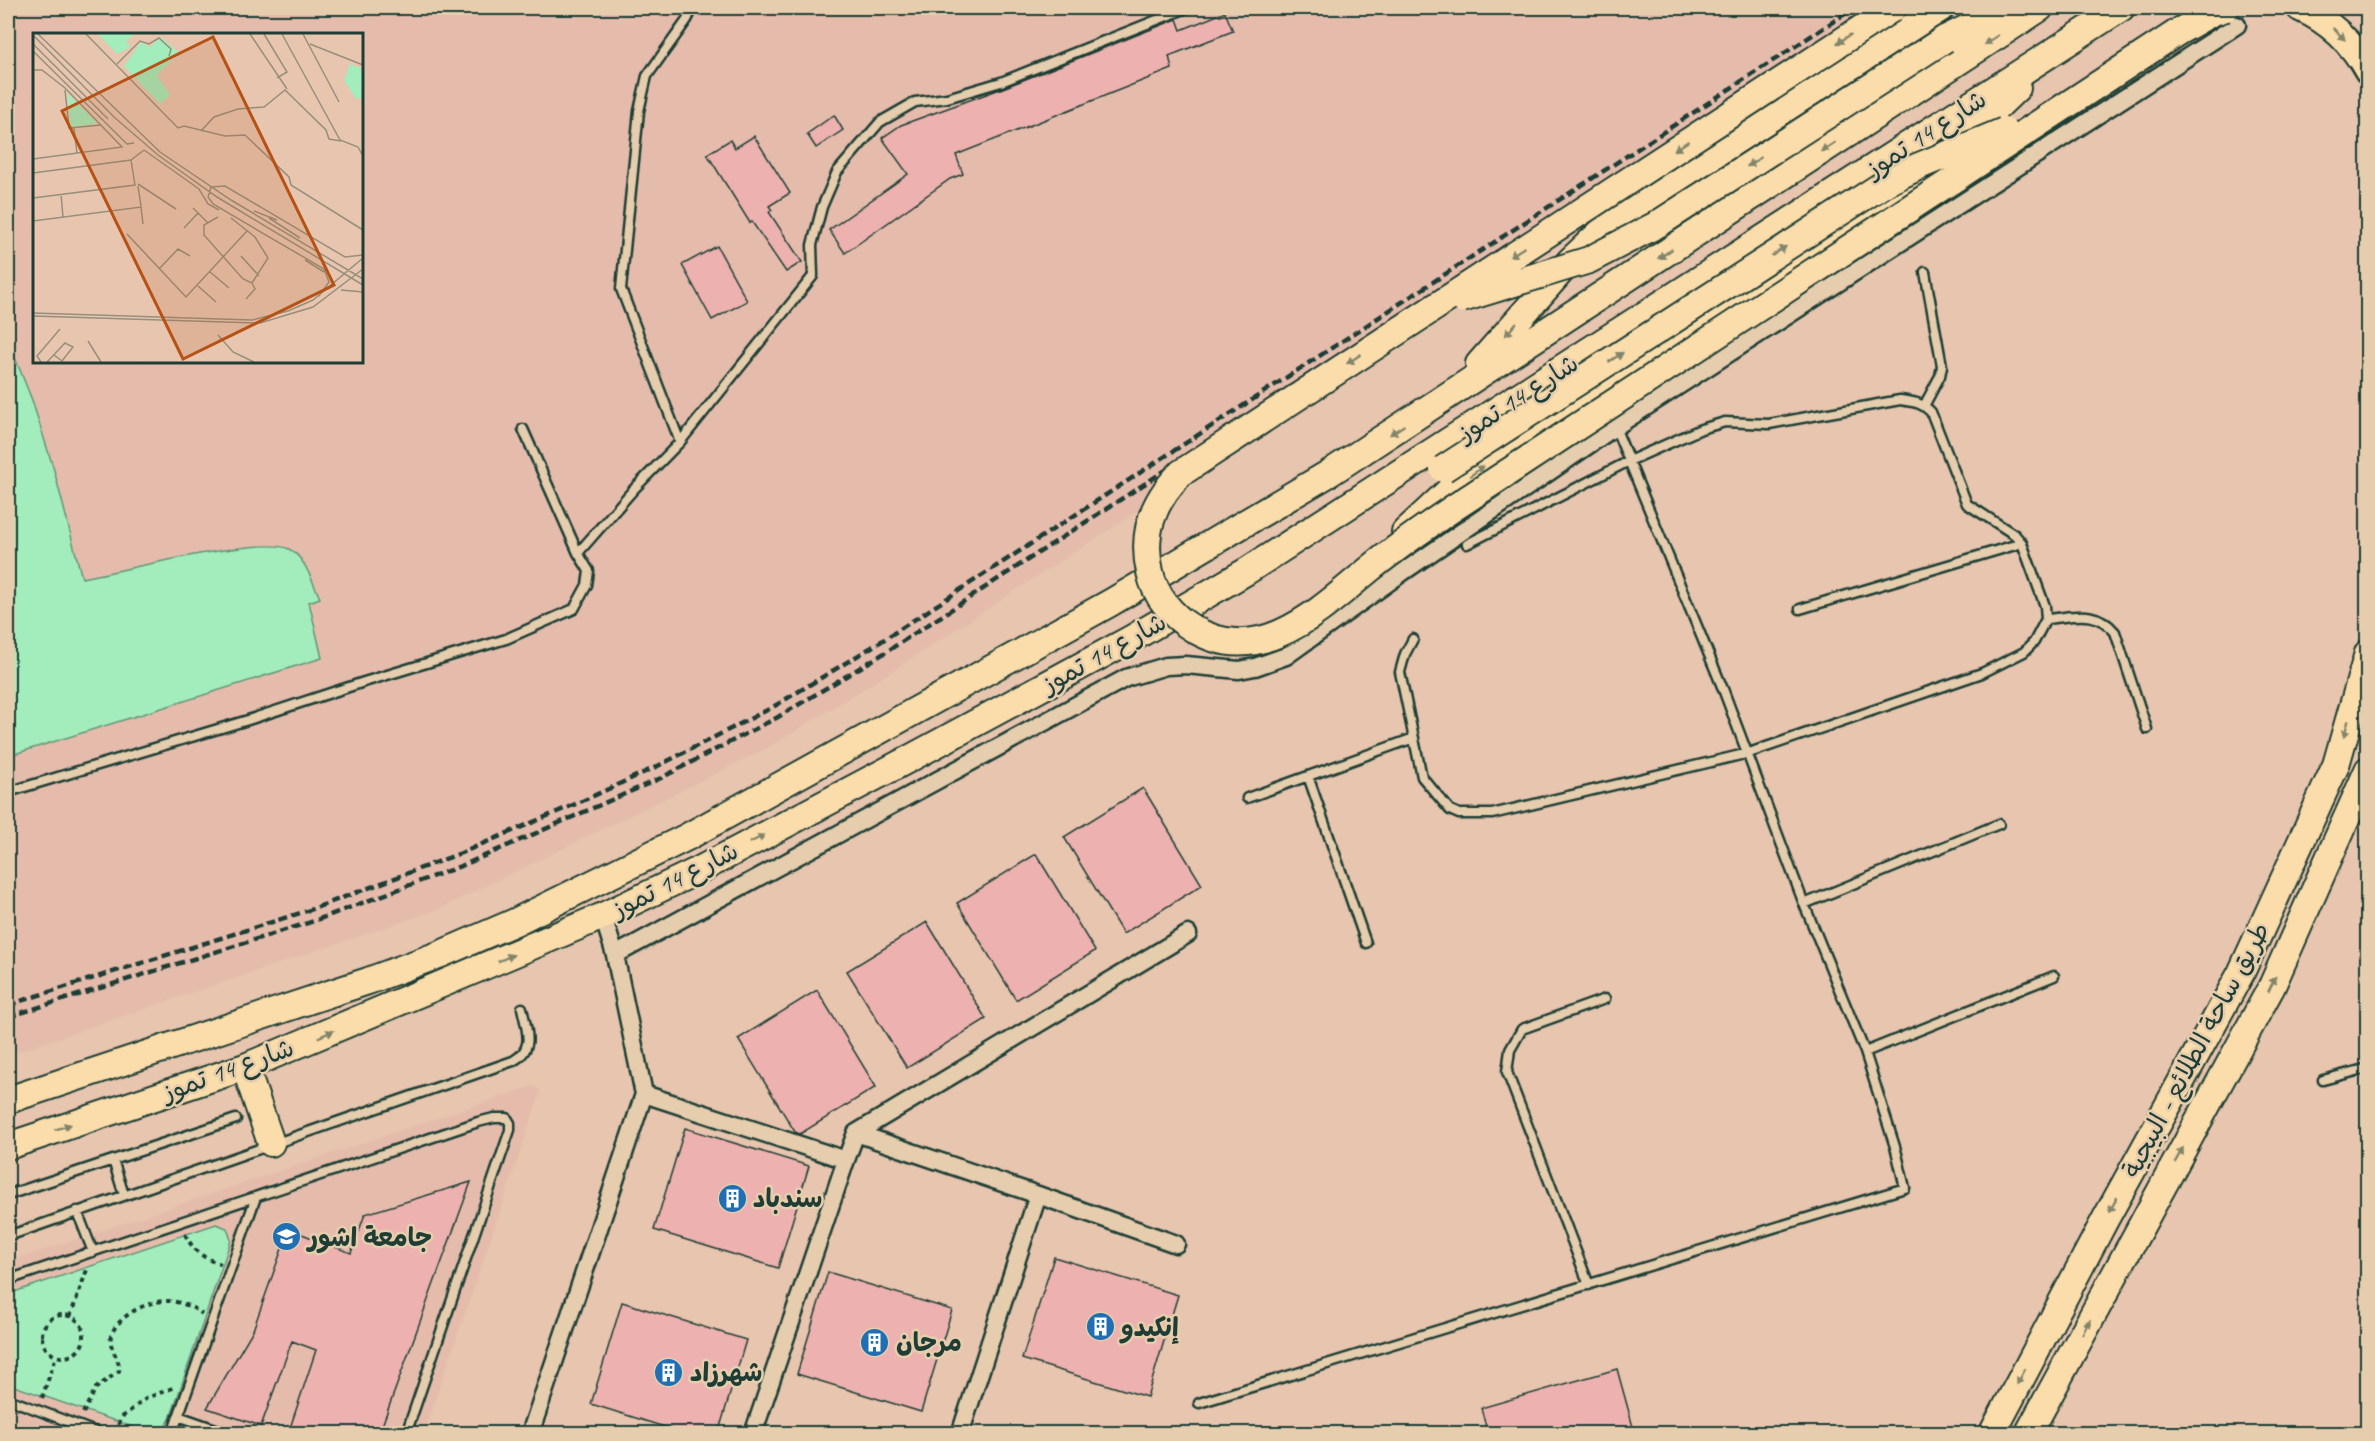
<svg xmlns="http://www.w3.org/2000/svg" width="2375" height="1441" font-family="Caveat,'Playpen Sans Arabic',sans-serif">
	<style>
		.built { fill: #e5bcac; fill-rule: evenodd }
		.green { fill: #a3ecbb; stroke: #619478; stroke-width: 1.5 }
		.building { fill: #edb1af; stroke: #1f3d34; stroke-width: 1.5 }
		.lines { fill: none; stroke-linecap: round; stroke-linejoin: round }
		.service-casing { stroke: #1f3d34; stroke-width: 13 }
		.minor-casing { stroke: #1f3d34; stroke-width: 21 }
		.primary-casing { stroke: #1f3d34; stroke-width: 30 }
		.path { stroke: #1f3d34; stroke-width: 4; stroke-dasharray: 4.5 4.5; stroke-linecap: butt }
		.service { stroke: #e5cdad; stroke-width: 8 }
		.minor { stroke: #e5cdad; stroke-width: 16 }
		.primary { stroke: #fbddab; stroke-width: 26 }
		.rail { stroke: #1f3d34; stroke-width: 4.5; stroke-dasharray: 9 4.5; stroke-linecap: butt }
		.primary-bridge-casing { stroke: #1f3d34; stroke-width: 30; stroke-linecap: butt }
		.primary-bridge { stroke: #fbddab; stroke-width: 26 }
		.oneway { fill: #82856a }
		.labels { text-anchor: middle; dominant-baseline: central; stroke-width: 5; stroke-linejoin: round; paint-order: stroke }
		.street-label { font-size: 26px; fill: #1f3d34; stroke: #e5cdad }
		.poi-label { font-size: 26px; font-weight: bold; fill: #1f3d34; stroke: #e5cdad; text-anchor: start }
		.inset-road { fill: none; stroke: #978f7d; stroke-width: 1.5 }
		.view { fill: #b65216; fill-opacity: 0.15; stroke: #b65216; stroke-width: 3 }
		.inset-edge { fill: none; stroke: #1f3d34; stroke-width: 3 }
	</style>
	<rect width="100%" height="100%" fill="#e7c5ae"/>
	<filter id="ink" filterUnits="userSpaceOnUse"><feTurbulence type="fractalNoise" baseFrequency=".0167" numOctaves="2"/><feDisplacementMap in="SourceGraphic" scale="12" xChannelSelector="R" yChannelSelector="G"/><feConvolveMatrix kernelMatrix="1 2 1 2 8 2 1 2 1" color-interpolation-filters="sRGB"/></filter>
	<g filter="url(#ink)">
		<path class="built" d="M 8,8 L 1912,8 L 878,680 L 766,749 L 437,910 L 8,1055 L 8,756 L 322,657 L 309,602 L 320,598 L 287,547 L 268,546 L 208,552 L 82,579 L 32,400 L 8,340 ZM 34,34 L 362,34 L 362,362 L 34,362 Z
			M 533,1086 L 541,1091 L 424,1433 L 8,1433 L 8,1262 Z"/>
		<path class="green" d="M 8,340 L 32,400 L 54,470 L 82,578 C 118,572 263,535 289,549 C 306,558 312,582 320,598 L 309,602 L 322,658 L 8,756 Z
			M 216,1224 L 227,1228 L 231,1240 L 170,1419 C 165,1428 161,1432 150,1433 L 8,1384 L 8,1294 Z"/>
		<path class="building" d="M 1225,12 L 1233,31 L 1169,56 L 1172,69 L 956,155 L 963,174 L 950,179 L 845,253 L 829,230 L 908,174 L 882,138 L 901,125 L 1003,88 L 1177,19 L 1181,30 Z
			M 834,115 L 843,130 L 816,148 L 807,134 Z
			M 754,136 L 790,193 L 769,206 L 772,210 L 769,212 L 802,262 L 786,272 L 752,222 L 750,223 L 707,154 L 730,140 L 735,148 Z
			M 717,246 L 747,301 L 712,320 L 682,265 Z
			M 1143,788 L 1202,885 L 1123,934 L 1064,837 Z
			M 1036,854 L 1095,951 L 1016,1000 L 957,903 Z
			M 927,922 L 986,1019 L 907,1068 L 847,971 Z
			M 817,990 L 876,1087 L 800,1134 L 795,1132 L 738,1039 Z
			M 685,1128 L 809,1166 L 778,1268 L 654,1230 Z
			M 471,1182 L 379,1434 L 288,1434 L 316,1350 L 292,1341 L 261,1426 L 207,1408 L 253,1330 L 289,1229 L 351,1253 L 365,1214 Z
			M 1054,1257 L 1178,1295 L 1147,1397 L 1022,1359 Z
			M 828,1272 L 952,1310 L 921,1412 L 797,1374 Z
			M 622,1302 L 746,1340 L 718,1434 L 687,1434 L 591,1404 Z
			M 1617,1369 L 1635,1434 L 1488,1434 L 1481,1408 Z"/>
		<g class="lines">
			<defs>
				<path id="service" d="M 1924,406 L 1940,376 L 1942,366 L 1925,272
					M 523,429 L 578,553
					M 680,442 L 621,289 L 639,111 L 647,76 L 687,20 L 693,8
					M 1800,609 L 2022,543
					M 2046,619 C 2074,617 2095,608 2115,632 L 2147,729
					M 1413,639 L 1405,654 L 1400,672 L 1422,777 L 1450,810 L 1459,814 L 1492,814 L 1749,753 L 1982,673 L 2024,652 L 2034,642 L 2046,619 L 2045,606 L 2022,543 L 2015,535 L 1967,504 L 1931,412 C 1922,402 1912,402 1900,400 L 1769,424 L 1725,422 L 1701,429 L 1629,461 L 1467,544
					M 1308,776 L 1366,943
					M 8,792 L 248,720 L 364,682 L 506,639 L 574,609 L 587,585 L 589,571 L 578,553 L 634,489 L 680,442 L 813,276 L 812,245 L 822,207 L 837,172 L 880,122 L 915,102 L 947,98 L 1001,82 L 1187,8
					M 1247,798 L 1414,738
					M 1804,904 L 1999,824
					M 1865,1052 L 2054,976
					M 2323,1080 L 2368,1068
					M 113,1160 L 124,1195
					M 8,1195 L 236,1119
					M 77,1211 L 93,1252
					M 8,1236 L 513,1061 C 536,1049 526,1028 522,1008
					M 8,1280 L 478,1122 L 494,1118 L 507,1118 L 510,1123 L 510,1130 L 406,1434
					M 1589,1285 L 1507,1072 L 1510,1050 L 1522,1029 L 1605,999
					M 8,1399 L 101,1434
					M 1199,1403 L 1905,1188 L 1896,1150 L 1865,1052 L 1804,904 L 1723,689 L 1615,427
					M 178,1416 L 230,1434
					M 172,1434 L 256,1197"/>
				<path id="minor" d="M 615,955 L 1126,678 L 1166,666 L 1186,665 L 1239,670 L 1255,667 L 1286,656 L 1403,572 L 1615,427 L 2237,25
					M 644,1094 L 846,1160 L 753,1434
					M 856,1133 L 1188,934
					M 846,1160 L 856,1133 L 1038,1195
					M 530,1434 L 644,1094 L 615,955 L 603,916
					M 960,1434 L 1038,1195 L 1176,1244"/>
				<path id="primary" d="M 2300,8 C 2329,21 2352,42 2368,71
					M 1945,39 L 1998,13 L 2017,8
					M 1479,364 L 1570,261 L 1602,231 L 1642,201 L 1941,8
					M 1405,532 L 1451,489 L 1483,467 L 1910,187 L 1960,143 L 2017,88
					M 245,1067 L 271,1143
					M 8,1100 L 368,981 L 441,954 L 515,922 L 687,837 L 1110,603 L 1328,474 L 2040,8
					M 8,1146 L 245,1067 L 603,916 L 701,869 L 907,760 L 1131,639 L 1247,571 L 2121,8
					M 1992,1434 L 2106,1218 L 2241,973 L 2336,765 L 2368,653
					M 2028,1434 L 2272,986 L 2368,770"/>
			</defs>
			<use href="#service" class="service-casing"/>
			<use href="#minor" class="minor-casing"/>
			<use href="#primary" class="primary-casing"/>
			<path class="path" d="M 185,1234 C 193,1251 204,1259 221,1264
				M42 1336a21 21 0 1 1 42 0a21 21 0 1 1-42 0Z
				M 70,1317 L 88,1267
				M 42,1398 L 56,1356
				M 83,1413 L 96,1388 L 119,1371 C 121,1359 108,1349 111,1336 C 117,1316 148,1300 168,1301 C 179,1301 194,1307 202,1314
				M 114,1433 L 123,1416 L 147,1398 L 175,1387"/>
			<use href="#service" class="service"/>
			<use href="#minor" class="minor"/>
			<use href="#primary" class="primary"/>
			<path class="rail" d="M 8,1005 L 310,910 L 461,853 L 578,803 L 656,767 L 773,707 L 880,642 L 1854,8
				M 8,1017 L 314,921 L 466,864 L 661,778 L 778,717 L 886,652 L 1876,8"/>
			<defs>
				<path id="primary-bridge" d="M 1893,8 L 1181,473 C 1153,501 1141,533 1150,572 C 1155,596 1172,616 1192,628 C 1260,671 1322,608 1371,568 C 1397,547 1424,528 1452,509 L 2178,32 L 2213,12 L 2226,8
					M 1462,299 L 1589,260 L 1658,224 L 1945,39
					M 1443,469 L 1887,182 L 1919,166 L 2004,131"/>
			</defs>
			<use href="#primary-bridge" class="primary-bridge-casing"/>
			<use href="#primary-bridge" class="primary-bridge"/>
		</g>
		<defs><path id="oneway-solid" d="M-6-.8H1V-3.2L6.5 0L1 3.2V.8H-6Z" transform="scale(1.5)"/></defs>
		<g class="oneway">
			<use href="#oneway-solid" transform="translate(2339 34) rotate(44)"/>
			<use href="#oneway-solid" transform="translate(1844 39) rotate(147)"/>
			<use href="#oneway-solid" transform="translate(1991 40) rotate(147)"/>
			<use href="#oneway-solid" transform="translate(1681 146) rotate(147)"/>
			<use href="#oneway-solid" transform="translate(1828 147) rotate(147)"/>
			<use href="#oneway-solid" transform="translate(1754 162) rotate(147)"/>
			<use href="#oneway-solid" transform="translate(1779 251) rotate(-33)"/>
			<use href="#oneway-solid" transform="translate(1517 252) rotate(147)"/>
			<use href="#oneway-solid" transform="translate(1665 254) rotate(147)"/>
			<use href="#oneway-solid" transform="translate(1511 329) rotate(130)"/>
			<use href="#oneway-solid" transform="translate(1616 357) rotate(-33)"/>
			<use href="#oneway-solid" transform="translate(1354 359) rotate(147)"/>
			<use href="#oneway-solid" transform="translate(1397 430) rotate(147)"/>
			<use href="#oneway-solid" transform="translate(1477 471) rotate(-35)"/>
			<use href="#oneway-solid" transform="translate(2346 729) rotate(106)"/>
			<use href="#oneway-solid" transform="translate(757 839) rotate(-28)"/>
			<use href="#oneway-solid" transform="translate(506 958) rotate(-23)"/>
			<use href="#oneway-solid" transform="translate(2272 984) rotate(-64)"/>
			<use href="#oneway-solid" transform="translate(326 1034) rotate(-23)"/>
			<use href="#oneway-solid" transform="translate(63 1127) rotate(-18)"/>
			<use href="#oneway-solid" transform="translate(2179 1155) rotate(-61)"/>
			<use href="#oneway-solid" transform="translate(2113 1205) rotate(119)"/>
			<use href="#oneway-solid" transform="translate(2086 1327) rotate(-62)"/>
			<use href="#oneway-solid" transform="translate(2021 1377) rotate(118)"/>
		</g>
	</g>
	<defs>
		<symbol id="building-disc" viewBox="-11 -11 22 22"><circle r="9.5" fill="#1f6fb2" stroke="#e5cdad"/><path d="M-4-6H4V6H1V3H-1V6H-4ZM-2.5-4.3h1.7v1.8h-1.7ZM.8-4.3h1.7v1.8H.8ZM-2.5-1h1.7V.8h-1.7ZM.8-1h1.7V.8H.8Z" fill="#fff"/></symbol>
		<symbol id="university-disc" viewBox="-11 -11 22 22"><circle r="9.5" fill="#1f6fb2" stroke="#e5cdad"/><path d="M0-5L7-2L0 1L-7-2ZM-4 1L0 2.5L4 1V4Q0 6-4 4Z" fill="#fff"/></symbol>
	</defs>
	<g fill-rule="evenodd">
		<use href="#building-disc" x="716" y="1182" width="33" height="33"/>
		<use href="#university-disc" x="270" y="1220" width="33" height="33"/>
		<use href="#building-disc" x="1084" y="1310" width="33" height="33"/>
		<use href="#building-disc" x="858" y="1326" width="33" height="33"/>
		<use href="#building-disc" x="652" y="1356" width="33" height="33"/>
	</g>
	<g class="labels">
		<g class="street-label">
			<text transform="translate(1926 134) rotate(-33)">شارع 14 تموز</text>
			<text transform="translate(1518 398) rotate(-33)">شارع 14 تموز</text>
			<text transform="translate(1104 653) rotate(-29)">شارع 14 تموز</text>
			<text transform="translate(675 880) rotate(-27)">شارع 14 تموز</text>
			<text transform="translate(2196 1050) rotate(-62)">طريق ساحة الطلائع - البيجية</text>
			<text transform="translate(228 1070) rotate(-20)">شارع 14 تموز</text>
		</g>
		<g class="poi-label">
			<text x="753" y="1198">سندباد</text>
			<text x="308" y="1237">جامعة اشور</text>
			<text x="1121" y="1327">إنكيدو</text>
			<text x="896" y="1342">مرجان</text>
			<text x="690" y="1372">شهرزاد</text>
		</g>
	</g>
	<g transform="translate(33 33)">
		<rect width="330" height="330" fill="#e7c5ae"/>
		<path d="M 65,1 L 101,1 L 93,9 L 98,14 L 84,21 ZM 128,4 L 146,20 L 124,42 L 137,62 L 127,71 L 91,33 L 108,9 L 117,14 ZM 317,31 L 330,36 L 330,64 L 323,66 L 311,47 ZM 34,60 L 63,89 L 62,91 L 38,94 Z" fill="#a3ecbb"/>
		<path class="inset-road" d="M 5,1 L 127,119 L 198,167 L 330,246M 53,1 L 145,95 L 151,93 L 192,103 L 212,102 L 256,144 L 258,152 L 330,197M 217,1 L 254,56M 231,1 L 254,39 L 244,45M 249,1 L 307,107 L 325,114 L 330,123M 270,1 L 306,69M 0,2 L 81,84 L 125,122 L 184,164 L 330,252M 0,11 L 75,86M 277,11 L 330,32M 0,18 L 94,111 L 101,110M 84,31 L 107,8 L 116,11 L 126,5 L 138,16 L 136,23M 0,37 L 9,37 L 32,55 L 89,114 L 0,126M 32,57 L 36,95 L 68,92M 41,95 L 44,120M 168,98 L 181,84 L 205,76 L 231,74 L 252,57 L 293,97 L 296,106 L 308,108M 111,117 L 166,156 L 175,171 L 186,177M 0,140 L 98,127 L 111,117M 105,151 L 143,176M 105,153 L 108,173M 28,161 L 30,184M 0,165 L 102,152 L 98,127M 160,175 L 175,190M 221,178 L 244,187M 185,184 L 171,192 L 171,202 L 210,246 L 219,250 L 235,225 L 222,204 L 198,185M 236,185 L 267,205M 0,188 L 108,174 L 110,191M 151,195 L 165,180M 94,201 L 153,264 L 214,198M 208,223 L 226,243M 272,227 L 291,239M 126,236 L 145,216 L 157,223M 177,239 L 196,255M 165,253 L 183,269M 308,257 L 330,259M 286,263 L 296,249 L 291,236 L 180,171 L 175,164 L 178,154 L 192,153 L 312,224 L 330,222M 213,266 L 222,256 L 219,250M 0,280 L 219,287 L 255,278 L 280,267 L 330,225M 0,283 L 227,290 L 280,274 L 330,236M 185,302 L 200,319 L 221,329M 55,308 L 68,329M 8,329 L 4,323 L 27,296M 14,329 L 32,310 L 40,314 L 29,328 L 21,322"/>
		<path class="view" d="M 180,4 L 301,252 L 150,326 L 29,78 Z"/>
		<rect width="330" height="330" class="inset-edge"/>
	</g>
	<rect width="2375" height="1441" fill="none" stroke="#e5cdad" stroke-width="30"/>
	<rect x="15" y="15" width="2345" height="1411" fill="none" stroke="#1f3d34" stroke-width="2" filter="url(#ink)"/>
</svg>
